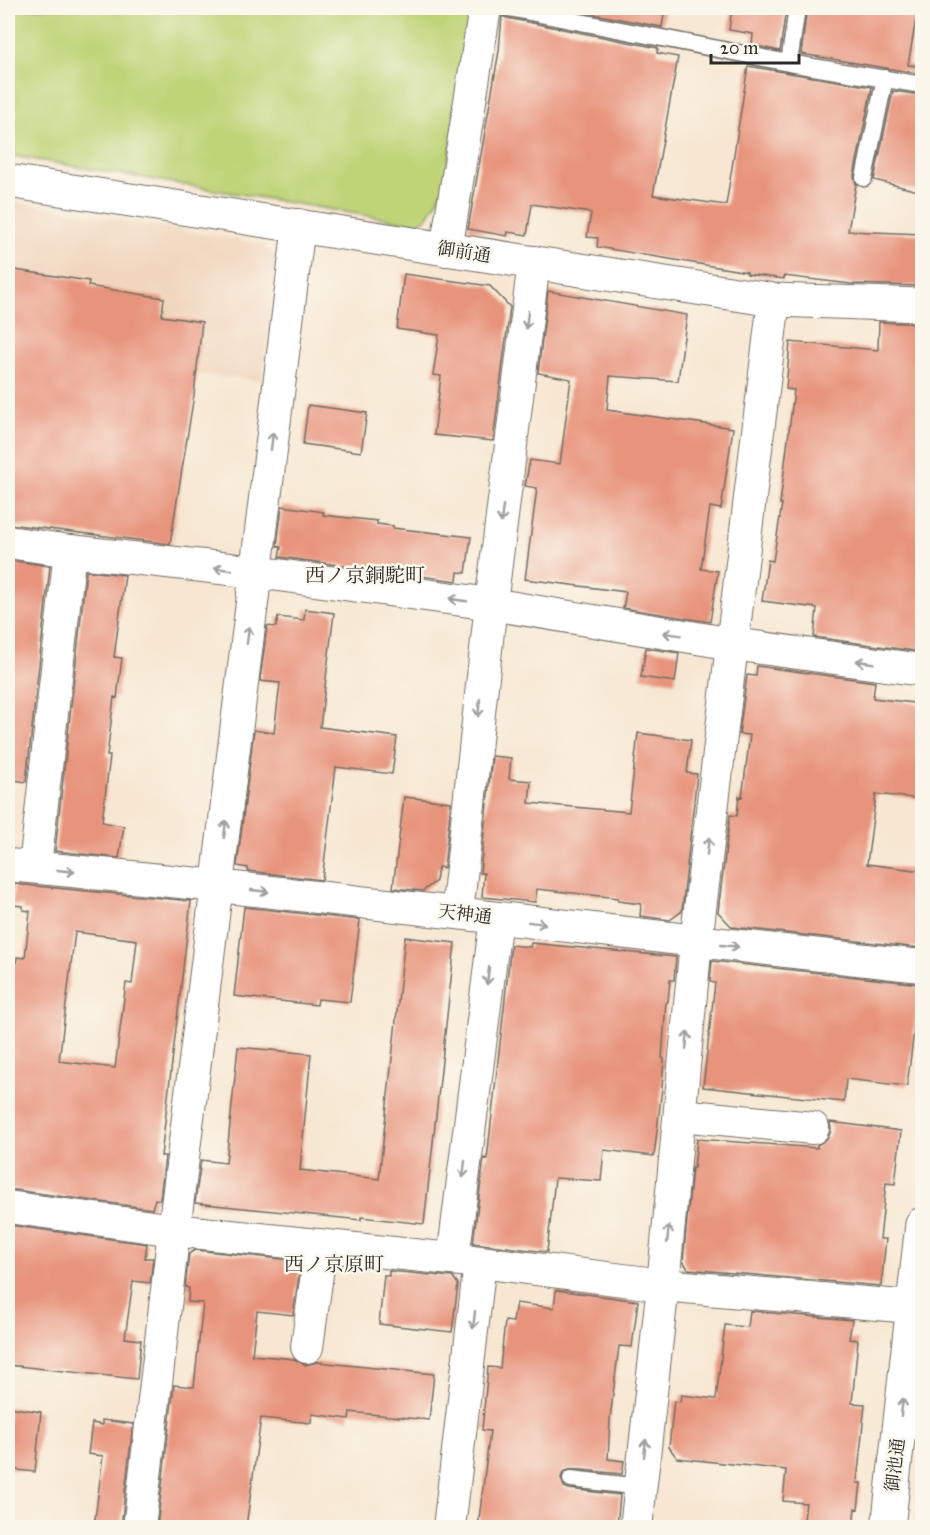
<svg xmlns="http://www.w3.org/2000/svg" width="930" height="1535" font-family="'IM FELL Great Primer','Noto Serif JP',serif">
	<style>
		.built { fill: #f1d5bd }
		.green { fill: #bed477; stroke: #748051; stroke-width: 1.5 }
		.building { fill: #e8947d; fill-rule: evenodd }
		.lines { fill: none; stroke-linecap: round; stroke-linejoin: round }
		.lane-casing { stroke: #726d65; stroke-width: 19 }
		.street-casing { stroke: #726d65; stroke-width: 34 }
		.secondary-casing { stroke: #726d65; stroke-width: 35 }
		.lane { stroke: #fff; stroke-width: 16 }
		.street { stroke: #fff; stroke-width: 32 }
		.secondary { stroke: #fff; stroke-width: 33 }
		.oneway { stroke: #a0a0a0 }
		.labels { text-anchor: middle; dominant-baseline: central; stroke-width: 5; stroke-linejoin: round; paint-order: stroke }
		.street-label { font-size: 18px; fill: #2b2b2b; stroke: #fbf7ec }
		.neighbourhood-label { font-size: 20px; fill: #2b2b2b; stroke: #fbf7ec }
	</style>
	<rect width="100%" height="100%" fill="#fbf7ec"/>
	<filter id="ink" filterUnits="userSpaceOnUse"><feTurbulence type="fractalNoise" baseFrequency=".0167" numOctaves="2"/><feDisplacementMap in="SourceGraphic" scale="12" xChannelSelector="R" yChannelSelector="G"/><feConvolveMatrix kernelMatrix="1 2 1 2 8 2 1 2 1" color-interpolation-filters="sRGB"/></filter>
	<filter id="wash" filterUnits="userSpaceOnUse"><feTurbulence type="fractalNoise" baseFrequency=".008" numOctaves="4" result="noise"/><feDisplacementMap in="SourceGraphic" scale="24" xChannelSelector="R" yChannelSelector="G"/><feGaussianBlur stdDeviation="1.35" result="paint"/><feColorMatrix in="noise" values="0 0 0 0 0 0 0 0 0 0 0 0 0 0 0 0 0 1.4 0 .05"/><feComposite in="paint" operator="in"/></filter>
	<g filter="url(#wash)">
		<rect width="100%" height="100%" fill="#f7e7d2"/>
		<path class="built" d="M 8,201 L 263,244 L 277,259 L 262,381 L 197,374 L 173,550 L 8,527 Z"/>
		<path class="green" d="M 8,8 L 474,8 L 444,190 L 427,218 L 417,224 L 8,155 Z"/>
		<g id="blocks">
			<path class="building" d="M 584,8 L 665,8 L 662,27 L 583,12 Z
				M 732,8 L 786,8 L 780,51 L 752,45 L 753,34 L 729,30 Z
				M 807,8 L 918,8 L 908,65 L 922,66 L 922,74 L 801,54 Z
				M 502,16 L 507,18 L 658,48 L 657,53 L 678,57 L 653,195 L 726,205 L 748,66 L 872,87 L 854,176 L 856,184 L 848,231 L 922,234 L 922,286 L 851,284 L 784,276 L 784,279 L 747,274 L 747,272 L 597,247 L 598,238 L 587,237 L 591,213 L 532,204 L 527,235 L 508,232 L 507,236 L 468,229 L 499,51 Z
				M 893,91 L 922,95 L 922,192 L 874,180 Z
				M 8,269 L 89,281 L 88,286 L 164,298 L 162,316 L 202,322 L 194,395 L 170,544 L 8,524 Z
				M 404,274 L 490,286 L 510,307 L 493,441 L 434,435 L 441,376 L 433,375 L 439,335 L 397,329 Z
				M 548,291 L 687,315 L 678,381 L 610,376 L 607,410 L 733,428 L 721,509 L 710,507 L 701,569 L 718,571 L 710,622 L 623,608 L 626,592 L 525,579 L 537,488 L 525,486 L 530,460 L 560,464 L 571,379 L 538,373 Z
				M 879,322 L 922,324 L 922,639 L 921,652 L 814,637 L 817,608 L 762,601 L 768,560 L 773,561 L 782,504 L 780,504 L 794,390 L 786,389 L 790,342 L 878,350 Z
				M 308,405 L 367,413 L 361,452 L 303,444 Z
				M 282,506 L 324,512 L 323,515 L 377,521 L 377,524 L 393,526 L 393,528 L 471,537 L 466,573 L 458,572 L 457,581 L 279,557 L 281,547 L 277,546 Z
				M 8,560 L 50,566 L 26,782 L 8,779 Z
				M 86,571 L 125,575 L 114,657 L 122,658 L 117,698 L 114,697 L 107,756 L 110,756 L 102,822 L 124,826 L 119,858 L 55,851 Z
				M 305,609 L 334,613 L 320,727 L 397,737 L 392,774 L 336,767 L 322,880 L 248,871 L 248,868 L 237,866 L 254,730 L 274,733 L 280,683 L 260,681 L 267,626 L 276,627 L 278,617 L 304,620 Z
				M 646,648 L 679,653 L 675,682 L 641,677 Z
				M 757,666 L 875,682 L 873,698 L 922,704 L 922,799 L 876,794 L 867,864 L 922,871 L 922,925 L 920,948 L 732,927 L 718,912 L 730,815 L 737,816 L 739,796 L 742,797 L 750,735 L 739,734 L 747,675 L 756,676 Z
				M 638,733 L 691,740 L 687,773 L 697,774 L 682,911 L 670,920 L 640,916 L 641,904 L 618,901 L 618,898 L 537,889 L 535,902 L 482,897 L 484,873 L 480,873 L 492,756 L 511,758 L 509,779 L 531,781 L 529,803 L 629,812 Z
				M 404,797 L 451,802 L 444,868 L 438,867 L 436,881 L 423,891 L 393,888 Z
				M 14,884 L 191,901 L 161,1156 L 165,1156 L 160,1200 L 155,1199 L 152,1209 L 8,1189 L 8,979 L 9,963 L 16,964 L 17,957 L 25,958 L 30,911 L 23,910 L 23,906 L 12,905 ZM 75,932 L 137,940 L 132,984 L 126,983 L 115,1068 L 59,1061 Z
				M 244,907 L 360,920 L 350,1002 L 318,999 L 317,1005 L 234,996 Z
				M 405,937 L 455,943 L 424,1224 L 361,1217 L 361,1220 L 195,1203 L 201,1160 L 226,1163 L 238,1047 L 311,1054 L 300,1170 L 379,1179 Z
				M 531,943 L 676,957 L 674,980 L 670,980 L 668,1002 L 666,1002 L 662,1058 L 664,1059 L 662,1088 L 654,1156 L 604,1150 L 601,1181 L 555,1178 L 547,1252 L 473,1243 L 484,1158 L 487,1159 L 511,945 L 530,947 Z
				M 712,961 L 920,984 L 907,1086 L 846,1079 L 844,1102 L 703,1087 L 715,983 L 710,982 Z
				M 830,1122 L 901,1131 L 895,1184 L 886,1183 L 880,1239 L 886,1239 L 881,1286 L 688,1269 L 683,1261 L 692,1168 L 694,1168 L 697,1139 L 817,1148 L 817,1145 L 828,1138 L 831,1130 Z
				M 8,1225 L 147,1244 L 145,1258 L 153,1258 L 150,1283 L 133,1281 L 125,1338 L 141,1340 L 137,1379 L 8,1365 Z
				M 195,1250 L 301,1261 L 293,1315 L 257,1311 L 252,1355 L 294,1359 L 305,1365 L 317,1362 L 434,1374 L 429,1420 L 350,1412 L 349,1419 L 312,1414 L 311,1423 L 261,1418 L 246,1527 L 157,1527 L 174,1385 L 194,1387 L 203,1303 L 188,1302 L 189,1288 L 185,1287 L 189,1254 Z
				M 389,1271 L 453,1277 L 458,1284 L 452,1332 L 379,1324 L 384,1275 L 389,1276 Z
				M 556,1290 L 638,1301 L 632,1347 L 619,1346 L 610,1419 L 608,1459 L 624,1461 L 622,1474 L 572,1469 L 563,1472 L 561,1478 L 564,1487 L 569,1489 L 620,1495 L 617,1527 L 478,1527 L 490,1431 L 482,1430 L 488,1367 L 500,1368 L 505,1321 L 513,1322 L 516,1303 L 554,1308 Z
				M 750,1311 L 852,1320 L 849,1339 L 858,1340 L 852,1403 L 865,1404 L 857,1483 L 861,1483 L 858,1509 L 855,1508 L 853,1527 L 803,1527 L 806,1503 L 783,1501 L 786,1470 L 677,1458 L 669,1447 L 674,1401 L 680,1402 L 681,1395 L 716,1399 L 725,1325 L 748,1327 Z
				M 8,1407 L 41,1412 L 35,1472 L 8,1469 Z
				M 102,1420 L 133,1424 L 121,1527 L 94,1527 L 103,1456 L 88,1454 L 92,1423 L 102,1425 Z"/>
		</g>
	</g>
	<g filter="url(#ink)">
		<use href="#blocks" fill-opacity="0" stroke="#726d65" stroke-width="1.5"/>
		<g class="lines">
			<defs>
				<path id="lane" d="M 509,8 L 789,63 L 922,85
					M 789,63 L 797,8
					M 864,178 L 885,78
					M 571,1479 L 641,1487"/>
				<path id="street" d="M 446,250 L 485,8
					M 8,542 L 70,551 L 256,572 L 491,604 L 733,644 L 922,670
					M 8,865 C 313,893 617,934 922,966
					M 35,867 L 70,551
					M 457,913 L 491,604 L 534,262
					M 680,1115 L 813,1128
					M 8,1207 L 174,1230 L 480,1262 L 663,1285 L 922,1308
					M 453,1259 L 496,918
					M 307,1347 L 321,1245
					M 139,1528 L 174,1230 L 299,225
					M 449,1528 L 480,1262
					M 636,1528 L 663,1285 L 696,942 L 774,300"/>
				<path id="secondary" d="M 8,181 L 774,300 L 922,305
					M 888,1528 L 922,1224"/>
			</defs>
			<use href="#lane" class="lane-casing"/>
			<use href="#street" class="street-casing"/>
			<use href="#secondary" class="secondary-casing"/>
			<use href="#lane" class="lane"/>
			<use href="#street" class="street"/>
			<use href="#secondary" class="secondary"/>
		</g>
		<defs><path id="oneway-shaft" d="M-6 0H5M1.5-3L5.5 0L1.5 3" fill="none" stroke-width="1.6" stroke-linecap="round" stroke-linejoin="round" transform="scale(1.5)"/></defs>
		<g class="oneway">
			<use href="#oneway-shaft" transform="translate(527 320) rotate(97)"/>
			<use href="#oneway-shaft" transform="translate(272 441) rotate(-83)"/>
			<use href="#oneway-shaft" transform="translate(502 514) rotate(97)"/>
			<use href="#oneway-shaft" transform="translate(223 569) rotate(-174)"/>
			<use href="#oneway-shaft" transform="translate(458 600) rotate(-172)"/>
			<use href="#oneway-shaft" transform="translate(672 634) rotate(-171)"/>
			<use href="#oneway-shaft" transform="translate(248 635) rotate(-83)"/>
			<use href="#oneway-shaft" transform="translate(865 662) rotate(-172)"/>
			<use href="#oneway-shaft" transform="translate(479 708) rotate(96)"/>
			<use href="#oneway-shaft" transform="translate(225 829) rotate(-83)"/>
			<use href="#oneway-shaft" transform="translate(708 846) rotate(-83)"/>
			<use href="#oneway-shaft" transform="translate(66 871) rotate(6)"/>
			<use href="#oneway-shaft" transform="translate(260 891) rotate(6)"/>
			<use href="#oneway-shaft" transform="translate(537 923) rotate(7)"/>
			<use href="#oneway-shaft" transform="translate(730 946) rotate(6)"/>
			<use href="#oneway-shaft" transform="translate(488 976) rotate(97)"/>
			<use href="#oneway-shaft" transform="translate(687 1040) rotate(-84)"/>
			<use href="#oneway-shaft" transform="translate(464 1169) rotate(97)"/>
			<use href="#oneway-shaft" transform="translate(668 1234) rotate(-84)"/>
			<use href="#oneway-shaft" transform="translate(474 1320) rotate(97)"/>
			<use href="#oneway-shaft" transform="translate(902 1407) rotate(-83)"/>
			<use href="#oneway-shaft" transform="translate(645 1448) rotate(-84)"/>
		</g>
	</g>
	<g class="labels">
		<g class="street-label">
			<text transform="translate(464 252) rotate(9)">御前通</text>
			<text transform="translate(465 914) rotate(7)">天神通</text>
			<text transform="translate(895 1465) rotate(-83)">御池通</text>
		</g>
		<g class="neighbourhood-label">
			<text x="365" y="575">西ノ京銅駝町</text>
			<text x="334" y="1264">西ノ京原町</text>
		</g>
	</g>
	<rect width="930" height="1535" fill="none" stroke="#fbf7ec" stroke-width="30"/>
	<path d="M711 54v9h88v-9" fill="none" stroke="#2b2b2b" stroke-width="3"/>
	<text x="720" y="54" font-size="18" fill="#2b2b2b" stroke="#fbf7ec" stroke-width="4.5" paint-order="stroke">20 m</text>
</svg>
